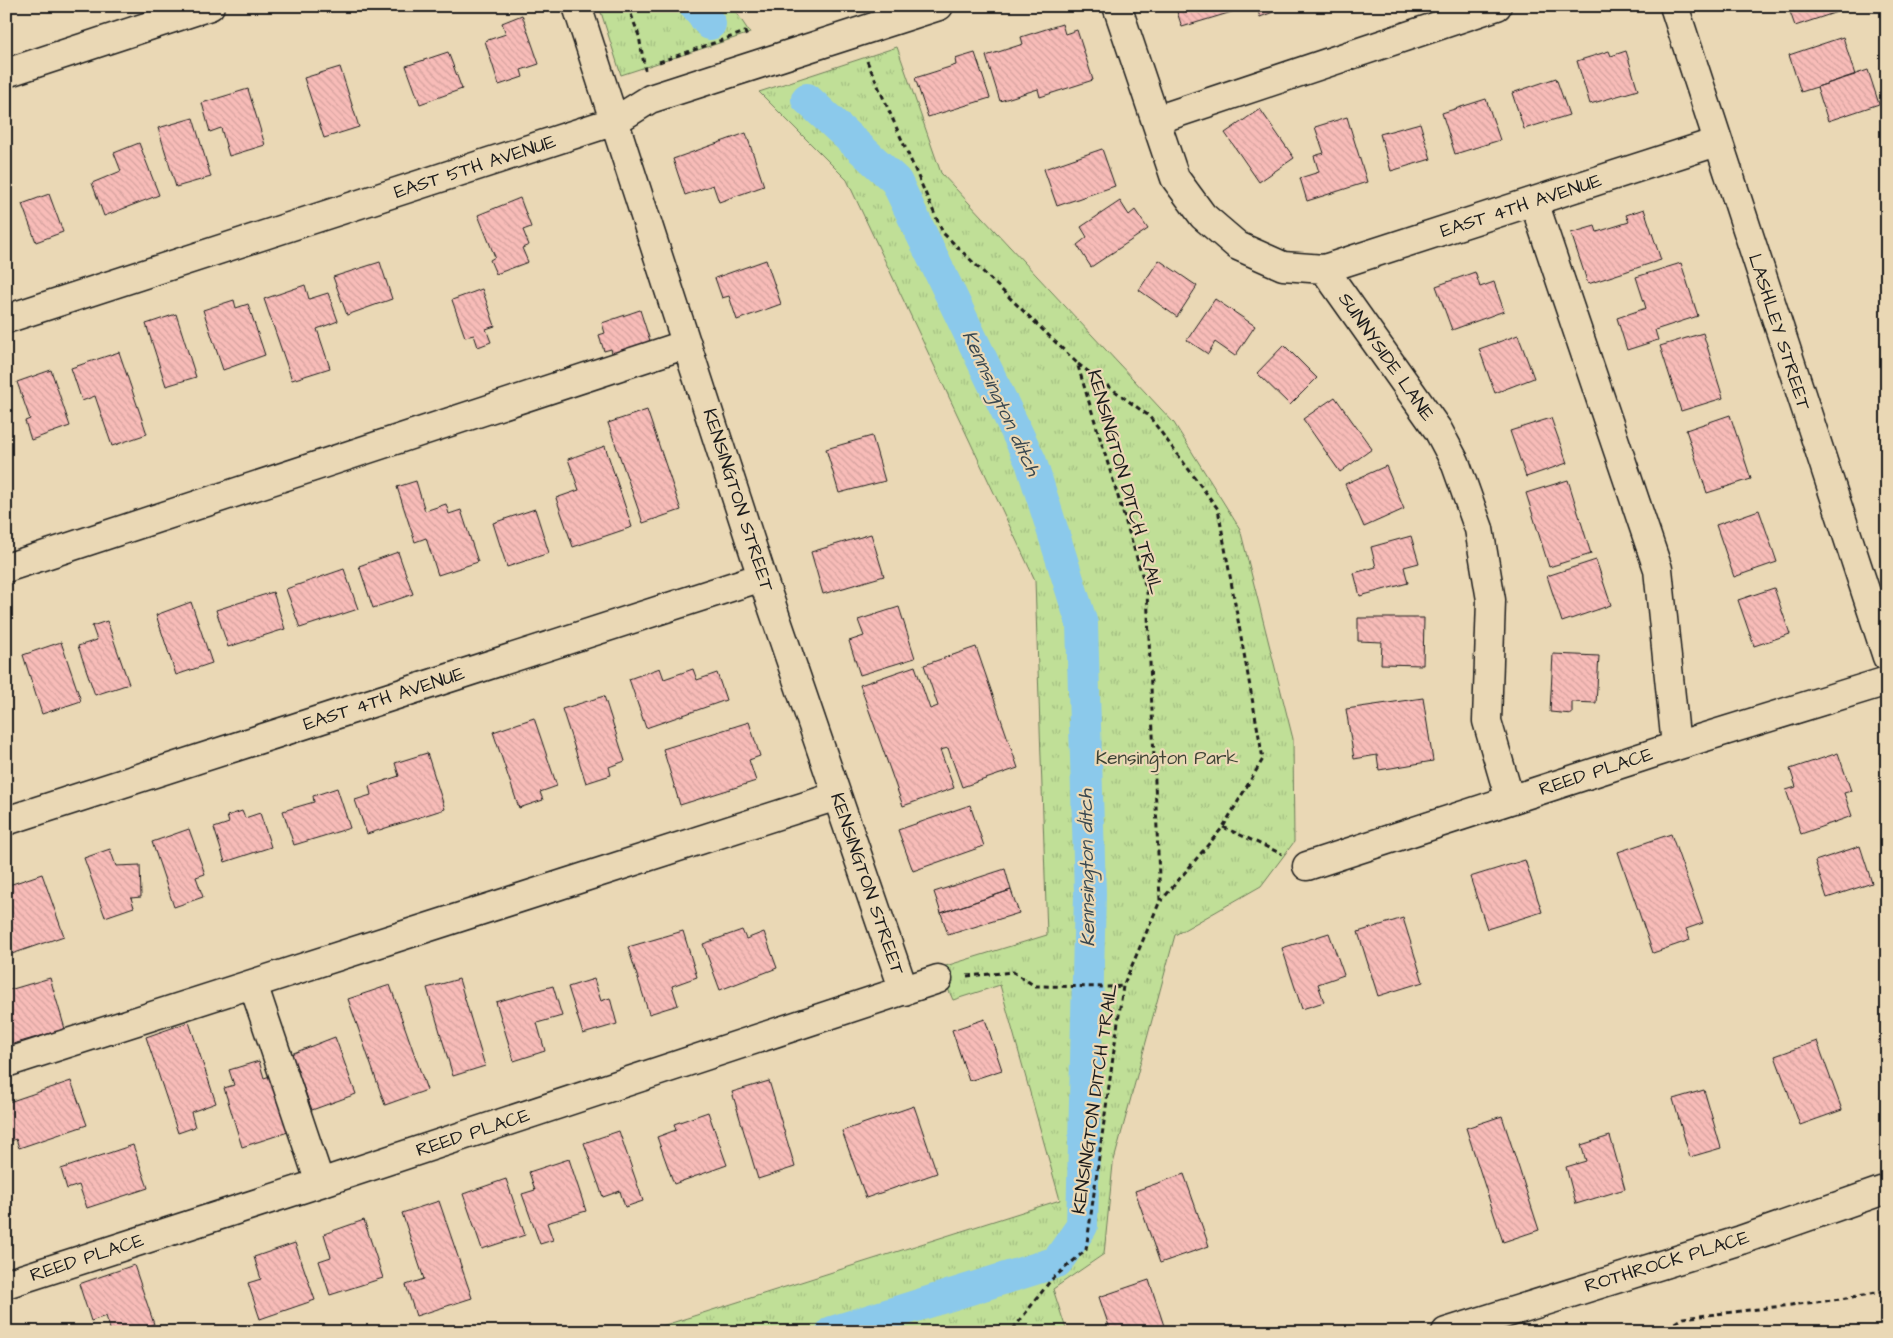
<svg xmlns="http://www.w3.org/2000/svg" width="1893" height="1338" font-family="'Architects Daughter',sans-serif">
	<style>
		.grass { fill: url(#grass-tufts); stroke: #6e7e5a }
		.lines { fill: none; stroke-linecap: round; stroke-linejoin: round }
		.canal { stroke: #8bc9eb; stroke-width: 32 }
		.building { fill: url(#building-back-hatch); stroke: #1c1c1c }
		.minor-casing { stroke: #1c1c1c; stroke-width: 31 }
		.major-casing { stroke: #1c1c1c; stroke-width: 31 }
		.path { stroke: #1c1c1c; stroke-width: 3; stroke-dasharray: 5 4; stroke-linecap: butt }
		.minor { stroke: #ead8b5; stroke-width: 28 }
		.major { stroke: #ead8b5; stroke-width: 28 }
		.labels { text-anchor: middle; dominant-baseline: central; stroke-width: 4.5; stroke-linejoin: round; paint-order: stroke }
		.street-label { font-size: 19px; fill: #1c1c1c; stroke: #ead8b5 }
		.park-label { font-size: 19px; fill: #3d4335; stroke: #ead8b5 }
		.water-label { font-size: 20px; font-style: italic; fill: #384750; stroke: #ead8b5 }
	</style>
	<defs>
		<pattern id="grass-tufts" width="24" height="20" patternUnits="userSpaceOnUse" patternTransform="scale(1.25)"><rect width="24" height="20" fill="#c0df97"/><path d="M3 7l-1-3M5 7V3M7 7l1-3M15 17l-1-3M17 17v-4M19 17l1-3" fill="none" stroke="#a4bf82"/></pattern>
		<pattern id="building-back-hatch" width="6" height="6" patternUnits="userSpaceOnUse" patternTransform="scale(1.25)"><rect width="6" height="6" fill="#f8bcb8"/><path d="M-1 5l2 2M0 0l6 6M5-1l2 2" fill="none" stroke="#d4a19e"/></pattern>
	</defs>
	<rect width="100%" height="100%" fill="#ead8b5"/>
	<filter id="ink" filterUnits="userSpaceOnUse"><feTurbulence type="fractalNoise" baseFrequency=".02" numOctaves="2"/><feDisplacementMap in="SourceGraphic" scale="10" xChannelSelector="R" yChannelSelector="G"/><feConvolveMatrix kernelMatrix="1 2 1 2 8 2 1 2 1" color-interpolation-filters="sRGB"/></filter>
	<g filter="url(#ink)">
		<path class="grass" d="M 599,6 L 732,6 L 750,33 L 621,75 Z
			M 897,47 L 941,173 L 1174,423 L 1240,529 L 1293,739 L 1294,842 L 1261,886 L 1175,935 L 1113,1164 L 1104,1254 L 1053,1289 L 1067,1332 L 643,1332 L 1060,1200 L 1000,985 L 953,1000 L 939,968 L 1047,935 L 1035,580 L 847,180 L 759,92 Z"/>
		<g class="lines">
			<path class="canal" d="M 695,6 L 710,24
				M 807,99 L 896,181 L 1031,462 L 1082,624 L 1090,893 L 1082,1226 L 1057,1262 L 832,1332"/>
		</g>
		<path class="building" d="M 1175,6 L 1245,6 L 1245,8 L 1182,27 Z
			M 1256,6 L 1289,6 L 1260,17 Z
			M 1788,6 L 1851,6 L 1852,7 L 1795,26 Z
			M 522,15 L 539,64 L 521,70 L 523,77 L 499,85 L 485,41 L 506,34 L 502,23 Z
			M 1062,24 L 1065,34 L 1077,30 L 1093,80 L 1040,97 L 1038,89 L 1000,101 L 986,56 L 1023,44 L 1021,37 Z
			M 1843,37 L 1855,75 L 1801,92 L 1789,55 Z
			M 1609,51 L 1611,56 L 1626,51 L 1638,90 L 1590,104 L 1577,61 Z
			M 448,52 L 462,89 L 420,104 L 406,66 Z
			M 975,53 L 990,98 L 928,117 L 915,78 L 956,65 L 955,59 Z
			M 340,67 L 359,127 L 324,138 L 304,78 Z
			M 1868,70 L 1879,104 L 1828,121 L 1817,87 Z
			M 1556,78 L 1569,115 L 1524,129 L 1512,93 Z
			M 248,89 L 265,145 L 229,156 L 221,128 L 210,132 L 202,103 Z
			M 1486,99 L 1500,140 L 1455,154 L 1442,113 Z
			M 1260,109 L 1294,158 L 1259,182 L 1225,133 Z
			M 1347,117 L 1367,182 L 1307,201 L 1300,178 L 1319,172 L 1314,156 L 1324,153 L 1315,127 Z
			M 193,118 L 211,177 L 176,187 L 158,128 Z
			M 1420,123 L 1431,159 L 1391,171 L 1380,134 Z
			M 746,133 L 764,186 L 719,202 L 713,185 L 685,195 L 673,159 Z
			M 139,143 L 159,195 L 104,216 L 92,183 L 121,171 L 114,153 Z
			M 1102,149 L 1115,186 L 1057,206 L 1044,169 Z
			M 49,194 L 63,232 L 36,242 L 22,204 Z
			M 520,198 L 531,227 L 523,230 L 529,245 L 522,248 L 528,262 L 496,274 L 490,260 L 495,257 L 478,215 Z
			M 1120,201 L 1129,215 L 1135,210 L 1148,229 L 1091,267 L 1077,245 L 1087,237 L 1081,227 Z
			M 1644,209 L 1661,260 L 1588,284 L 1571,233 L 1595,226 L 1597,232 L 1629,222 L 1626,215 Z
			M 766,260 L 781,304 L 737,320 L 729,296 L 722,298 L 715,278 Z
			M 1159,260 L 1197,286 L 1177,317 L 1139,290 Z
			M 380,262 L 392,299 L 347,315 L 333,277 Z
			M 1681,263 L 1698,316 L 1655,330 L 1658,340 L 1627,350 L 1617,318 L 1646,308 L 1636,277 Z
			M 1475,272 L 1480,287 L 1494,282 L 1504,311 L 1452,330 L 1436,286 Z
			M 305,285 L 309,299 L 328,293 L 338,321 L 317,329 L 330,368 L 292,380 L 264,299 Z
			M 482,289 L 495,326 L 486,329 L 491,342 L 478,347 L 474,335 L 465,337 L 452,300 Z
			M 1215,299 L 1255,326 L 1235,356 L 1215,342 L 1208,354 L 1187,340 Z
			M 234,300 L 236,308 L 248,304 L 265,355 L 223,370 L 203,310 Z
			M 640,310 L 652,347 L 614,360 L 611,349 L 604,351 L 599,335 L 605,333 L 602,323 Z
			M 176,314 L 196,377 L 166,386 L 146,324 Z
			M 1703,333 L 1723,398 L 1681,411 L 1660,346 Z
			M 1518,335 L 1534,378 L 1495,393 L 1479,349 Z
			M 1284,345 L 1317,378 L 1290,405 L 1257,373 Z
			M 119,352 L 147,434 L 112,446 L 95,396 L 82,401 L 71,368 Z
			M 51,370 L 70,426 L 31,440 L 25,421 L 30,419 L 17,382 Z
			M 1335,397 L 1372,449 L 1340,472 L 1303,419 Z
			M 647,410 L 681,510 L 643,523 L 608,423 Z
			M 1730,415 L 1751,479 L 1707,493 L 1686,430 Z
			M 1551,418 L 1567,463 L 1526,477 L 1510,431 Z
			M 872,436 L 885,481 L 839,493 L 826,449 Z
			M 605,446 L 632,527 L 573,547 L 556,498 L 579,490 L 568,459 Z
			M 1386,466 L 1404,509 L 1364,527 L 1345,484 Z
			M 1568,480 L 1591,554 L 1549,567 L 1526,493 Z
			M 416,481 L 425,511 L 446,504 L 449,514 L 461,510 L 478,562 L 438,575 L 426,538 L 415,542 L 397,487 Z
			M 535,509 L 549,553 L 507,567 L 493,523 Z
			M 1759,510 L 1777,562 L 1734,577 L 1716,525 Z
			M 871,534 L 884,576 L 823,594 L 811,552 Z
			M 1411,536 L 1419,563 L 1404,567 L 1408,583 L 1360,596 L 1354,573 L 1376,567 L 1371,547 Z
			M 398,552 L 413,594 L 373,608 L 359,566 Z
			M 1596,560 L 1611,605 L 1562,622 L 1547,576 Z
			M 344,569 L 358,609 L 300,628 L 286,589 Z
			M 1774,588 L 1790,634 L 1754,646 L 1738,600 Z
			M 273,592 L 285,629 L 228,647 L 216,610 Z
			M 191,602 L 212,663 L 176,675 L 156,615 Z
			M 899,607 L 915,658 L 860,675 L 849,641 L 864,636 L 858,620 Z
			M 1358,618 L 1424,618 L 1423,665 L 1381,664 L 1382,642 L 1358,641 Z
			M 107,621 L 129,684 L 95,695 L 78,646 L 97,640 L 92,626 Z
			M 61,642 L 81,701 L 42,714 L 23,655 Z
			M 976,647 L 1018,768 L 962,787 L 948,748 L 940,750 L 954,788 L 903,806 L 860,685 L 915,666 L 930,709 L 938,706 L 924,665 Z
			M 1553,654 L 1599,656 L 1596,703 L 1572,702 L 1572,714 L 1550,712 Z
			M 660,668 L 664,679 L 693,669 L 697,680 L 717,673 L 726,700 L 646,728 L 629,679 Z
			M 604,696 L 625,761 L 609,767 L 611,775 L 586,783 L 562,709 Z
			M 1423,698 L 1433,761 L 1379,770 L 1377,755 L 1354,759 L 1346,709 Z
			M 534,718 L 557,786 L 540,792 L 543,800 L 519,808 L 493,732 Z
			M 749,722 L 760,756 L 749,760 L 756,781 L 680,805 L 663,749 Z
			M 427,753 L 445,809 L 367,834 L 355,800 L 371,795 L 369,786 L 399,776 L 395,763 Z
			M 1838,753 L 1851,791 L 1844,793 L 1852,816 L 1801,834 L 1786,790 L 1796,787 L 1790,769 Z
			M 337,788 L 350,828 L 294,845 L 283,811 L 314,802 L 313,796 Z
			M 970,805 L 984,846 L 913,871 L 898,830 Z
			M 242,811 L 245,818 L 260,813 L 271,847 L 225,862 L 214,828 L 229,823 L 227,816 Z
			M 189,829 L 205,874 L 196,877 L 203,897 L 174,907 L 152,842 Z
			M 1671,834 L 1703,923 L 1686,929 L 1690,940 L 1653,953 L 1618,852 Z
			M 1860,846 L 1872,883 L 1827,898 L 1815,861 Z
			M 110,849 L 116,866 L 140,865 L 141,897 L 131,898 L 134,907 L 105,917 L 84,858 Z
			M 1525,860 L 1542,912 L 1487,929 L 1470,877 Z
			M 1005,869 L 1011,890 L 941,913 L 934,892 Z
			M 42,874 L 64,936 L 6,956 L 6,886 Z
			M 1011,890 L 1019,913 L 948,935 L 941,913 Z
			M 1403,918 L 1423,982 L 1378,996 L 1358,932 Z
			M 742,930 L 746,939 L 764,932 L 777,968 L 720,990 L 703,944 Z
			M 683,931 L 697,977 L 672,986 L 678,1005 L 649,1014 L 628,947 Z
			M 1329,933 L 1344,975 L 1318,984 L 1324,1002 L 1302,1009 L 1282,948 Z
			M 50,978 L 65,1029 L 6,1046 L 6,991 Z
			M 459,979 L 485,1066 L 453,1076 L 427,988 Z
			M 594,979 L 601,1001 L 610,998 L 617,1024 L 583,1034 L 568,987 Z
			M 390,985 L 427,1090 L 385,1105 L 348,999 Z
			M 553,986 L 562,1016 L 537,1023 L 545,1051 L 514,1061 L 496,1002 Z
			M 985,1019 L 1002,1070 L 969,1081 L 952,1030 Z
			M 189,1022 L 216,1103 L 191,1112 L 195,1127 L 178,1133 L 146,1037 Z
			M 335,1037 L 356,1094 L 312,1110 L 291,1054 Z
			M 1887,1037 L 1887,1065 L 1878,1040 Z
			M 1817,1041 L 1842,1110 L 1800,1125 L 1775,1056 Z
			M 259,1061 L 264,1078 L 270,1076 L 288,1132 L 242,1147 L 224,1088 L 234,1085 L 229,1070 Z
			M 71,1081 L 87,1125 L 19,1148 L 16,1139 L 6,1143 L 6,1113 L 8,1113 L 6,1103 Z
			M 769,1081 L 795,1167 L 758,1179 L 732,1092 Z
			M 1704,1090 L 1721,1148 L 1690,1157 L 1673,1099 Z
			M 914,1106 L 937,1173 L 866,1198 L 842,1131 Z
			M 708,1112 L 727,1165 L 674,1184 L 657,1137 L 676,1130 L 674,1124 Z
			M 1502,1116 L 1539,1230 L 1503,1242 L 1466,1128 Z
			M 619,1131 L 643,1201 L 625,1207 L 620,1191 L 603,1197 L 584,1143 Z
			M 1610,1136 L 1625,1189 L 1576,1204 L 1566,1167 L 1586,1161 L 1581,1145 Z
			M 133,1145 L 148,1188 L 87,1208 L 79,1185 L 67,1189 L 61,1169 Z
			M 569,1159 L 586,1211 L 547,1223 L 553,1240 L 540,1244 L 522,1194 L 535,1190 L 529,1172 Z
			M 1184,1174 L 1209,1246 L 1160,1263 L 1135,1191 Z
			M 506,1179 L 525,1235 L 482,1249 L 463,1194 Z
			M 439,1201 L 472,1298 L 416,1316 L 406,1285 L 424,1279 L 402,1213 Z
			M 364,1220 L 383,1278 L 330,1295 L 319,1261 L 331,1257 L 324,1234 Z
			M 295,1243 L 315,1300 L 260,1319 L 248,1283 L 261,1279 L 254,1257 Z
			M 134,1265 L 154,1324 L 131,1332 L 111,1332 L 106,1316 L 91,1321 L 79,1284 Z
			M 1149,1280 L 1166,1332 L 1111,1332 L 1099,1297 Z"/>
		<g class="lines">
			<defs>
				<path id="minor" d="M 577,6 L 762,577 L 904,991
					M 1117,6 L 1175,178 L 1203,216 L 1238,246 L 1283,266 L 1324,269 L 1438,430 L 1455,462 L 1479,529 L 1491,600 L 1487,721 L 1510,800
					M 6,73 L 210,6
					M 1156,120 L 1497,6
					M 1534,202 L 1658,569 L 1676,746
					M 1324,269 L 1717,142
					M 6,319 L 615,121 L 650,99 L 939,6
					M 6,568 L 687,344
					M 6,821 L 762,577
					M 1307,866 L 1676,746 L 1887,681
					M 253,984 L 320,1183
					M 6,1063 L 837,796
					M 6,1284 L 320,1183 L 938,979
					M 1446,1332 L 1741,1240 L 1887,1189"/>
				<path id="major" d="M 1674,6 L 1887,657"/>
			</defs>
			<use href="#minor" class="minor-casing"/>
			<use href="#major" class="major-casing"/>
			<path class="path" d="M 628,6 L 639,36 L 645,70
				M 867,61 L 943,233 L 1077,363 L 1147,591 L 1160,901 L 1123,986 L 1086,1250 L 1051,1280 L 1011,1332
				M 659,62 L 745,32 L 747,37
				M 1078,364 L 1149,416 L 1218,509 L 1263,759 L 1223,827 L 1161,901
				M 1223,827 L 1282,854
				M 967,976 L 1013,972 L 1035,986 L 1108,987 L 1123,986
				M 1659,1332 L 1683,1318 L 1841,1299 L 1887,1291"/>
			<use href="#minor" class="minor"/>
			<use href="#major" class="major"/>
		</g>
	</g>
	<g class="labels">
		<g class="street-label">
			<text transform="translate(475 167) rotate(-18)">EAST 5TH AVENUE</text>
			<text transform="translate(1521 206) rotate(-18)">EAST 4TH AVENUE</text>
			<text transform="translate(1779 332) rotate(72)">LASHLEY STREET</text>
			<text transform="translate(1386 357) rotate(55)">SUNNYSIDE LANE</text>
			<text transform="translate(1125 482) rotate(74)">KENSINGTON DITCH TRAIL</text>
			<text transform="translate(738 500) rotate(72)">KENSINGTON STREET</text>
			<text transform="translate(384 699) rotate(-18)">EAST 4TH AVENUE</text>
			<text transform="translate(1596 772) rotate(-18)">REED PLACE</text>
			<text transform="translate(867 884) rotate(71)">KENSINGTON STREET</text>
			<text transform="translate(1095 1099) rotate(-82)">KENSINGTON DITCH TRAIL</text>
			<text transform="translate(473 1133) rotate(-18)">REED PLACE</text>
			<text transform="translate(87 1258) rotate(-18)">REED PLACE</text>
			<text transform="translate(1667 1262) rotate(-17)">ROTHROCK PLACE</text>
		</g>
		<g class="park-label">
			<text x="1167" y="758">Kensington Park</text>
		</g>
		<g class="water-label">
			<text transform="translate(1001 403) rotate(65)">Kennsington ditch</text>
			<text transform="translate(1087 868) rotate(-91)">Kennsington ditch</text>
		</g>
	</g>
	<rect width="1893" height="1338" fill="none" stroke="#ead8b5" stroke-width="25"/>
	<rect x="12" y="12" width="1868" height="1313" fill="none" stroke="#1c1c1c" stroke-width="2" filter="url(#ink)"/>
</svg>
